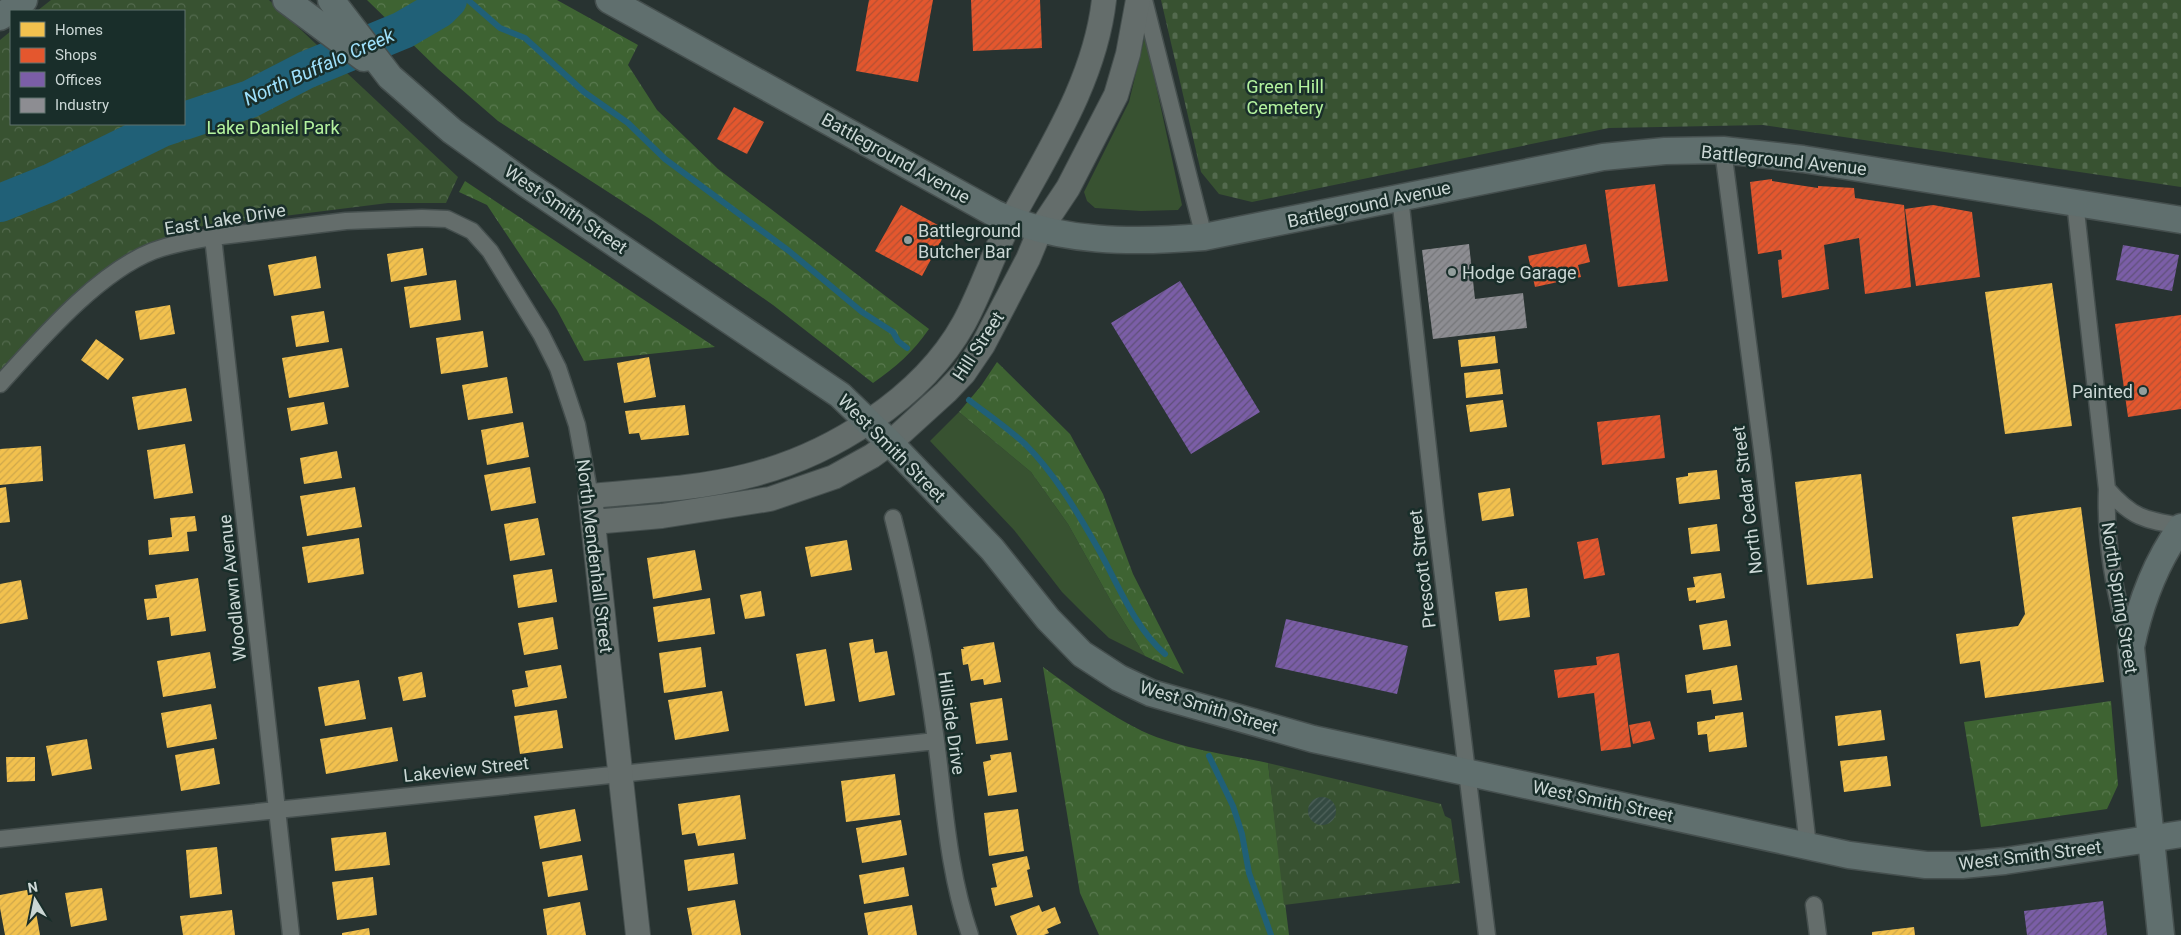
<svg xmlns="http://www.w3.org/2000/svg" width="2181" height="935" font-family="Roboto,sans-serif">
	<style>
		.green { fill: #385231 }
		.forest { fill: url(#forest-crowns) }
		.cemetery { fill: url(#cemetery-stones) }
		.park { fill: url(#park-crowns) }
		.homes { fill: url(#homes-hatch) }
		.shops { fill: url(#shops-hatch) }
		.offices { fill: url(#offices-hatch) }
		.industry { fill: url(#industry-hatch) }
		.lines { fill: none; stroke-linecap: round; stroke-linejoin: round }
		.stream { stroke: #206077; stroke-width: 6 }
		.river { stroke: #206077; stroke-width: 38 }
		.building { fill: url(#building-hatch) }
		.street-casing { stroke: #454f4e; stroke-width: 19 }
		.secondary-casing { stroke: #454f4e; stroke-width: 26 }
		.primary-casing { stroke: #454f4e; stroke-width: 29 }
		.street { stroke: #646d6b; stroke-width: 16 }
		.secondary { stroke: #646d6b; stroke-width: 24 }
		.primary { stroke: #606f6e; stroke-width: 26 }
		.poi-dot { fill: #929e9c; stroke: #192e2a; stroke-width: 2 }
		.labels { text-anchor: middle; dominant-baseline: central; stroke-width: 5; stroke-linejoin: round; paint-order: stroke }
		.park-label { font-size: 18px; fill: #b4f39f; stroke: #192e2a }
		.street-label { font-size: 18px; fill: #cbd7d5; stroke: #192e2a }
		.poi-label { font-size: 18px; fill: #cbd7d5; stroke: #192e2a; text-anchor: start }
		.water-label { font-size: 19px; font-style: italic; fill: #9fe1fc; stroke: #192e2a }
	</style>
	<defs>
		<pattern id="forest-crowns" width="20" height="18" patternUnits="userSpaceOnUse" patternTransform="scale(1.25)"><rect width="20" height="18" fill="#3e6332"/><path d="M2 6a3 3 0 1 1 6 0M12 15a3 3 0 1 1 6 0" fill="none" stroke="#59794f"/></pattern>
		<pattern id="cemetery-stones" width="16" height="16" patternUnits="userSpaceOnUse" patternTransform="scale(1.25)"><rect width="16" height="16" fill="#385231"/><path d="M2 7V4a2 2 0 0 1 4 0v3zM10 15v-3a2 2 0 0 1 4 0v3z" fill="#536a4e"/></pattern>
		<pattern id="park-crowns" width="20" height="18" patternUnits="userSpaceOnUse" patternTransform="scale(1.25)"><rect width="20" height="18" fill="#385231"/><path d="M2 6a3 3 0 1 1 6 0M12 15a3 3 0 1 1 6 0" fill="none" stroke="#536a4e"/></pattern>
		<pattern id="homes-hatch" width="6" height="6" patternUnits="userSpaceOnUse" patternTransform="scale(1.25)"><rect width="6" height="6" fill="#f2c14e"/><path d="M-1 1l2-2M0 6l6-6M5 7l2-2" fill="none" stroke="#cea74b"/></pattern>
		<pattern id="shops-hatch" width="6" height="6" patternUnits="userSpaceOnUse" patternTransform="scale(1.25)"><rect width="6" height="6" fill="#e4572e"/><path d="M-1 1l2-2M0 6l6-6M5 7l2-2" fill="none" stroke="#b25033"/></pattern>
		<pattern id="offices-hatch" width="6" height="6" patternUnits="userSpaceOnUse" patternTransform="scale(1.25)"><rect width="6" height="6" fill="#7b5ea7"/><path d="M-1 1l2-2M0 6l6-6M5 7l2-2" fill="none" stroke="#5f5079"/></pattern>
		<pattern id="industry-hatch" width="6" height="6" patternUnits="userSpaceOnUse" patternTransform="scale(1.25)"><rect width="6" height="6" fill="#8d8d92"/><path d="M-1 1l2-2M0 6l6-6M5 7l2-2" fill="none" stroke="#757679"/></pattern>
		<pattern id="building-hatch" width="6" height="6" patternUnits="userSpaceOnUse" patternTransform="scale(1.25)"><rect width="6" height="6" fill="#344a42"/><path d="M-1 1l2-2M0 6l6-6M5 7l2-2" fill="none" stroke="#50635c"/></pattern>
	</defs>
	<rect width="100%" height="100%" fill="#283331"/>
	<path class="green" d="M 1145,35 L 1182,205 L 1178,210 L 1141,211 L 1095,208 L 1087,201 L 1084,192 L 1129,102 Z
		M 959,412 L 1031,472 L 1068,524 L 1111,601 L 1145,656 L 1109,638 L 1086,616 L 1062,592 L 1014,530 L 930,441 Z"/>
	<path class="forest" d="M 367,0 L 557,0 L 638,45 L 628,65 L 657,110 L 718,169 L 929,329 C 913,352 896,367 873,383 L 773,305 L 650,219 L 498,121 L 438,69 Z
		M 465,181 L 715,347 L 584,361 L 557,310 L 487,205 L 459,192 Z
		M 997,362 L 1070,434 L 1103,494 L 1133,574 L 1184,674 L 1145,656 L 1111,601 L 1068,524 L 1031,472 L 959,412 L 981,386 Z
		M 1043,667 C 1075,690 1107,714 1142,731 C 1181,749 1226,754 1268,763 L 1289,935 L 1099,935 L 1080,893 Z
		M 2111,701 L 2118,785 L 2107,809 L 1981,827 L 1964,722 Z"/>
	<path class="cemetery" d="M 1161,0 L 2181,0 L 2181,187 L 1763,125 L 1609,128 L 1252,202 L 1219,194 L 1201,172 Z"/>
	<path class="park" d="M 51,0 L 269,0 L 458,177 L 446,203 L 388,203 L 203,226 L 159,242 L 108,271 L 0,371 L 0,40 L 11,31 L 11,124 L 184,124 L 184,11 L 37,11 Z
		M 1268,763 L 1441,804 L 1445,816 L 1451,819 L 1460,883 L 1284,905 Z"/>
	<path class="homes" d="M 423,248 L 427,275 L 391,282 L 387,254 Z
		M 316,256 L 321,288 L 274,296 L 268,265 Z
		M 456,280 L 461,320 L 410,328 L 404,287 Z
		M 2052,283 L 2072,426 L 2005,434 L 1985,292 Z
		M 170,305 L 175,334 L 140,340 L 135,311 Z
		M 324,311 L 329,342 L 296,347 L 291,316 Z
		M 483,331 L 488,367 L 441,374 L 436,338 Z
		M 1495,336 L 1498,363 L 1461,367 L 1458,340 Z
		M 96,339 L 124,359 L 108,380 L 81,360 Z
		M 342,348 L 349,387 L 289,398 L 282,358 Z
		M 649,357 L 656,397 L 624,403 L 617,363 Z
		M 1500,369 L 1503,394 L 1466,398 L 1464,373 Z
		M 507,377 L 513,413 L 468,420 L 462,385 Z
		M 186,388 L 192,421 L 138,430 L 132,397 Z
		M 1503,400 L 1507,427 L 1470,432 L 1466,405 Z
		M 324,402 L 328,424 L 291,431 L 287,408 Z
		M 685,405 L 689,435 L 641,440 L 639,433 L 629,434 L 625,411 Z
		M 523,422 L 529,457 L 487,465 L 481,430 Z
		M 185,444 L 193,493 L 154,499 L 147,450 Z
		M 41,446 L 43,481 L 0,485 L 0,449 Z
		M 337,451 L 342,478 L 304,484 L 300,458 Z
		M 530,467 L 536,503 L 491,511 L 484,475 Z
		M 1717,470 L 1720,499 L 1679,504 L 1676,478 L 1688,476 L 1688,473 Z
		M 1861,474 L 1873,578 L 1807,585 L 1795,482 Z
		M 6,487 L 10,522 L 0,523 L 0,488 Z
		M 355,487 L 362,527 L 307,536 L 300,496 Z
		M 1510,488 L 1514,516 L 1482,521 L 1478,493 Z
		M 2081,507 L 2104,682 L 1985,698 L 1980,661 L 1960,664 L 1956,634 L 2018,626 L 2025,614 L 2012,517 Z
		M 195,516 L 197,531 L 187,532 L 189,551 L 149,555 L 148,540 L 172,537 L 170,518 Z
		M 538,518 L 545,555 L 510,561 L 504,524 Z
		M 1717,524 L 1720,551 L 1691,554 L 1688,528 Z
		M 359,538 L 364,574 L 308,583 L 302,547 Z
		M 847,540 L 852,570 L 811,577 L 805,547 Z
		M 695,550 L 702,590 L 653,599 L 647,558 Z
		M 552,569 L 557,602 L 518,608 L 513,575 Z
		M 1721,573 L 1725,598 L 1696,603 L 1696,600 L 1689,601 L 1687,588 L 1695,587 L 1693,577 Z
		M 198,578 L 206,631 L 171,636 L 169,617 L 147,620 L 144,599 L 157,598 L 155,585 Z
		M 21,580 L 28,619 L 0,624 L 0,584 Z
		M 1527,588 L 1530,617 L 1499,621 L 1495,592 Z
		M 761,591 L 765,616 L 745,619 L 740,595 Z
		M 710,598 L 715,634 L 658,642 L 653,607 Z
		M 553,617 L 558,649 L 524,655 L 518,623 Z
		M 1727,620 L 1731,646 L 1703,650 L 1699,625 Z
		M 873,639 L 875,653 L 887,651 L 895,695 L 859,702 L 849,643 Z
		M 994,642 L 1001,682 L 984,685 L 983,679 L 971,681 L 968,664 L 963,665 L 961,649 L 964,649 L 963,647 Z
		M 701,647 L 706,687 L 664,693 L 659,653 Z
		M 826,649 L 835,701 L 805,706 L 796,654 Z
		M 210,652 L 216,688 L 163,697 L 157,661 Z
		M 561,665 L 567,698 L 515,707 L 512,690 L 528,687 L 525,671 Z
		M 1737,665 L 1742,700 L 1713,704 L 1711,690 L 1687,693 L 1685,675 Z
		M 422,672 L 426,697 L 403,701 L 398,677 Z
		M 359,680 L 366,719 L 325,726 L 318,687 Z
		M 722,691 L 729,731 L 675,740 L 668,700 Z
		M 1002,698 L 1008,740 L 976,744 L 970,703 Z
		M 211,704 L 217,739 L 167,748 L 161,713 Z
		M 557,710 L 563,748 L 520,754 L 514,716 Z
		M 1881,710 L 1885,740 L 1838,746 L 1835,716 Z
		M 1743,712 L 1747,747 L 1709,752 L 1707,734 L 1698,735 L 1697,722 L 1715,719 L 1715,716 Z
		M 392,727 L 398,761 L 326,774 L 320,739 Z
		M 87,739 L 92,769 L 52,776 L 46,746 Z
		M 214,748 L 220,784 L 181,791 L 175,755 Z
		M 1011,752 L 1017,792 L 988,796 L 983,762 L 991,760 L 990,755 Z
		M 1887,756 L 1891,786 L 1844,792 L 1840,761 Z
		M 6,757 L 35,757 L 35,781 L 7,782 Z
		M 895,774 L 900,815 L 846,822 L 841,781 Z
		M 740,795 L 746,839 L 698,846 L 695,833 L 682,835 L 678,804 Z
		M 575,809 L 581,841 L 540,849 L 534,816 Z
		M 1018,809 L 1024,851 L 989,856 L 984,813 Z
		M 901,820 L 907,855 L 862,863 L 856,828 Z
		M 386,832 L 390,865 L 335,871 L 331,838 Z
		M 217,847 L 222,894 L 190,898 L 186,850 Z
		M 734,853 L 738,884 L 688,891 L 684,860 Z
		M 582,855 L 588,890 L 548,897 L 542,862 Z
		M 1027,856 L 1030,869 L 1027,870 L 1033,897 L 995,906 L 991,888 L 997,887 L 992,864 Z
		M 904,867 L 909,896 L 864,904 L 859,875 Z
		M 373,877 L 377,915 L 337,920 L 332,882 Z
		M 102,888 L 107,920 L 71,927 L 65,893 Z
		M 32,889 L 40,935 L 5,935 L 0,908 L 0,895 Z
		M 735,900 L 741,935 L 692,935 L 687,908 Z
		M 580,902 L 586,935 L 547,935 L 543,909 Z
		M 912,905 L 917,935 L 868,935 L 864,913 Z
		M 1039,905 L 1042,912 L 1055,907 L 1061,923 L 1047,929 L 1049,933 L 1044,935 L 1017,935 L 1010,916 Z
		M 232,910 L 235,935 L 183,935 L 180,916 Z
		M 1914,927 L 1915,935 L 1872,935 L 1872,932 Z
		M 369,928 L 370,935 L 342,935 L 342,933 Z"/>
	<path class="shops" d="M 869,0 L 933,0 L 918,82 L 856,71 Z
		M 971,0 L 1040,0 L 1042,48 L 973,51 Z
		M 734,107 L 764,122 L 747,154 L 717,139 Z
		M 1772,179 L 1772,181 L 1818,188 L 1818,186 L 1854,188 L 1855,198 L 1904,205 L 1911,287 L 1865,294 L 1859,238 L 1824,245 L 1829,289 L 1782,298 L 1778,260 L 1782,259 L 1781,250 L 1758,254 L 1750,182 Z
		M 1655,184 L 1668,281 L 1618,287 L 1605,190 Z
		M 901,205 L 947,230 L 922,276 L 875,251 Z
		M 1933,205 L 1972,212 L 1980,277 L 1916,286 L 1905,209 Z
		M 1586,244 L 1590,262 L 1578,265 L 1581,277 L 1535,287 L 1528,256 Z
		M 2181,315 L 2181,409 L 2128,417 L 2115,324 Z
		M 1660,415 L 1665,458 L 1602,465 L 1597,422 Z
		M 1598,538 L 1605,575 L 1584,579 L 1577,542 Z
		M 1619,653 L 1631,747 L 1601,751 L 1594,693 L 1558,698 L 1554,670 L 1597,665 L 1596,657 Z
		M 1650,721 L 1655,739 L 1633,744 L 1629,725 Z"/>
	<path class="offices" d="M 2123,245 L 2179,255 L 2172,291 L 2116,280 Z
		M 1180,281 L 1260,412 L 1191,454 L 1111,323 Z
		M 1286,619 L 1408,646 L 1397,694 L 1275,667 Z
		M 2103,901 L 2107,935 L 2027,935 L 2024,911 Z"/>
	<path class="industry" d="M 1469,244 L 1475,299 L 1523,293 L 1527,328 L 1433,339 L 1422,250 Z"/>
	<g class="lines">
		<path class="stream" d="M 468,0 L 500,28 L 525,38 L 584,92 L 628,123 L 665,159 L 789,251 L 862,312 L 893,332 L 898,341 L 907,348
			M 969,400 C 987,414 1008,428 1026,445 C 1054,473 1076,510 1096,545 C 1117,581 1133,626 1165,654
			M 1209,756 L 1233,806 L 1242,834 L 1249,873 L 1271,935"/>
		<path class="river" d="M 184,121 L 250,99 L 306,70 L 403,30 L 439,9 L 448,0
			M 0,203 L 50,183 L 162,128 L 174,124"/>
	</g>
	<path class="building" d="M1308 811a14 14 0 1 1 28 0a14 14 0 1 1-28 0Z"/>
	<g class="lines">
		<defs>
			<path id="street" d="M 1144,0 L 1204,237
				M 1723,150 L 1763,458 L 1808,846
				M 1400,197 L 1436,519 L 1487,935
				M 2075,202 L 2107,489 C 2105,537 2114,597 2130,643
				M 213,237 L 291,935
				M 0,384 C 40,340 97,273 153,251 C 172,244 193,240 213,237 L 346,221 L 422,218 L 447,219 L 472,231 L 490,251 L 541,334 L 558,368 L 577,425 L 590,496
				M 2107,489 C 2132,518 2145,520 2181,526
				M 893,518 C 912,591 926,666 936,741 C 945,808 948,871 970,935
				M 0,839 L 936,741
				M 1814,905 L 1818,935"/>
			<path id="secondary" d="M 593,522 L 662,516 L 770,499 L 834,477 L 872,456 L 890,443 L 946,392 L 964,373 L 983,345 L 1028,259 L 1040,230 L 1068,188 L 1116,95 L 1128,54 L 1138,0
				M 638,935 L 590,496 C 642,491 696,489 747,476 C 829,456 922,399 964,323 C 982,290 993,253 1011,220 C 1049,150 1095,80 1104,0"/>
			<path id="primary" d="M 286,0 L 364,58
				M 331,0 L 390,77 L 452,131 L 525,183 L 840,395 L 890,443 L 992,549 L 1048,619 L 1082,654 L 1119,678 L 1151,693 L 1313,739 L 1849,855 L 1926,865 L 1962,865 L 2005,861 L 2181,834
				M 609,0 L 994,213 C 1060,243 1133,243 1204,237 L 1603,157 L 1665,151 L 1723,150 L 1803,159 L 2181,220
				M 0,17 L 24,0
				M 2161,935 L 2131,647 C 2140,604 2155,563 2181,527"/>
		</defs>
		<use href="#street" class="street-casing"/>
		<use href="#secondary" class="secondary-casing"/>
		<use href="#primary" class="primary-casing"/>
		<use href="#street" class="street"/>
		<use href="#secondary" class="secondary"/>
		<use href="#primary" class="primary"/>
	</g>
	<g class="poi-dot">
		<circle cx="908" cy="240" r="5"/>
		<circle cx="1452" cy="272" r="5"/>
		<circle cx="2143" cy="391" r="5"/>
	</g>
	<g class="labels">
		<g class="park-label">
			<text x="1285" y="86">Green Hill<tspan x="1285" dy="21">Cemetery</tspan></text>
			<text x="273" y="127">Lake Daniel Park</text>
		</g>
		<g class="street-label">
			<text transform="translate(896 158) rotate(29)">Battleground Avenue</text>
			<text transform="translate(1784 160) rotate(6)">Battleground Avenue</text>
			<text transform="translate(1369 204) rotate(-12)">Battleground Avenue</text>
			<text transform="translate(566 209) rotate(34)">West Smith Street</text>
			<text transform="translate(225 219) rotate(-9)">East Lake Drive</text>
			<text transform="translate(978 346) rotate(-57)">Hill Street</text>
			<text transform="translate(892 448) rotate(45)">West Smith Street</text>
			<text transform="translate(1747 500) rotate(-97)">North Cedar Street</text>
			<text transform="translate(595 556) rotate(83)">North Mendenhall Street</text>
			<text transform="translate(1422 569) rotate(-97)">Prescott Street</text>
			<text transform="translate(232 588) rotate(-96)">Woodlawn Avenue</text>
			<text transform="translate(2120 598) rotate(81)">North Spring Street</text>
			<text transform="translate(1209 707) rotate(17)">West Smith Street</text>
			<text transform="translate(952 723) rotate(82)">Hillside Drive</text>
			<text transform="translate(466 769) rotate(-6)">Lakeview Street</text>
			<text transform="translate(1603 801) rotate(12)">West Smith Street</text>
			<text transform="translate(2030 855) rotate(-7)">West Smith Street</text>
		</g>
		<g class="poi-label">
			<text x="918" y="230">Battleground<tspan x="918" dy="21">Butcher Bar</tspan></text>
			<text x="1462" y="272">Hodge Garage</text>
			<text x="2133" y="391" text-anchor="end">Painted</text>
		</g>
		<g class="water-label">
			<text transform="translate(319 67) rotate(-24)">North Buffalo Creek</text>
		</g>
	</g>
	<rect x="10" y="10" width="175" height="115" fill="#192e2a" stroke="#60726e"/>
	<rect x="20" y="22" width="25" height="15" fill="#f2c14e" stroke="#60726e"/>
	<text x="55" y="35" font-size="15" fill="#cbd7d5">Homes</text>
	<rect x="20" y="48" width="25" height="15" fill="#e4572e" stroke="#60726e"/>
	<text x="55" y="60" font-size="15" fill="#cbd7d5">Shops</text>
	<rect x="20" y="72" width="25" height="15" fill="#7b5ea7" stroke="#60726e"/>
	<text x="55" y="85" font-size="15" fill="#cbd7d5">Offices</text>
	<rect x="20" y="98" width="25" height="15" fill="#8d8d92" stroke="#60726e"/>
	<text x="55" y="110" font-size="15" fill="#cbd7d5">Industry</text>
	<g transform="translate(35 900) rotate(350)" stroke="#192e2a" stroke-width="4" paint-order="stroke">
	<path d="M0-4L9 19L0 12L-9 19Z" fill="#cbd7d5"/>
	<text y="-8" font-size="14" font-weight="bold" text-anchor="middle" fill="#cbd7d5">N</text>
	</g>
</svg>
